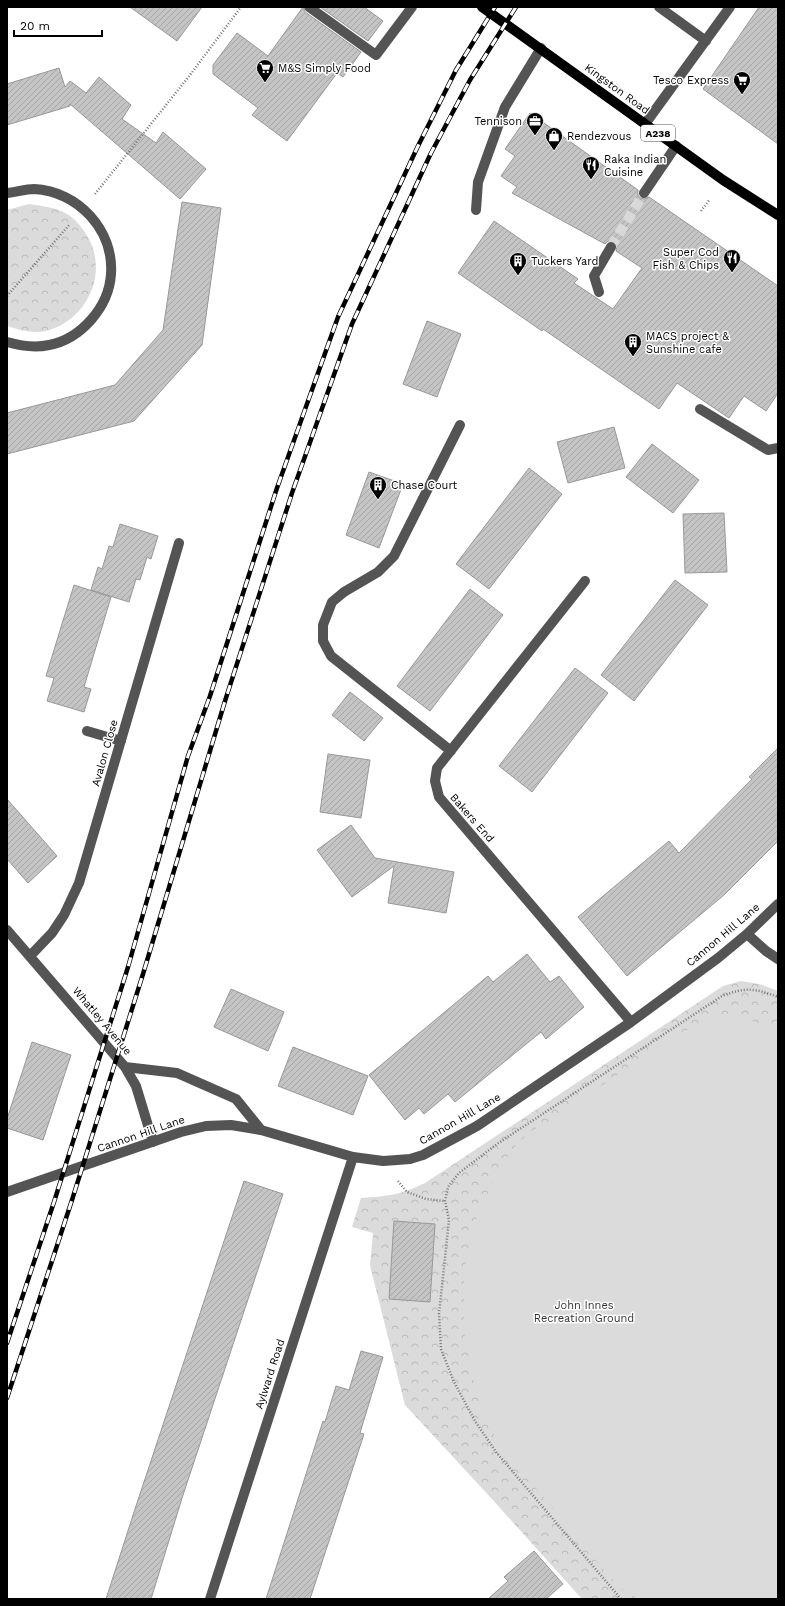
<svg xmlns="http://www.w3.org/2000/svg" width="785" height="1606" font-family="'Work Sans',sans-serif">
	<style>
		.park { fill: url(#park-crowns) }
		.pitch { fill: #dbdbdb }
		.building { fill: url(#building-hatch); stroke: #989898 }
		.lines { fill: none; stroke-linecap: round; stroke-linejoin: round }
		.minor-tunnel { stroke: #d9d9d9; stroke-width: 10; stroke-dasharray: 10 5; stroke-linecap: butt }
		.path { stroke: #767676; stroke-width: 2.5; stroke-dasharray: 1 2; stroke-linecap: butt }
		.minor { stroke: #545454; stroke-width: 10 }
		.major { stroke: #000; stroke-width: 10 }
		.rail-casing { stroke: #000; stroke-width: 4.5 }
		.rail { stroke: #fff; stroke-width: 3; stroke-dasharray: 9; stroke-linecap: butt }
		.labels { text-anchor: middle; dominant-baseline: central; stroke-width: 3; stroke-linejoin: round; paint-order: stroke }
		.shield { fill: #fff; stroke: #4c4c4c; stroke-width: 1 }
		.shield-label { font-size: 10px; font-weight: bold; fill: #000 }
		.poi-label { font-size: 11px; fill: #000; stroke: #fff; text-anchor: start }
		.street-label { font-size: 11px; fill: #000; stroke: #fff }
		.park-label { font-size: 11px; fill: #323232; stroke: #fff }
	</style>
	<defs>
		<pattern id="park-crowns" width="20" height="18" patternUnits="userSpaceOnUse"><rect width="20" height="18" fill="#dbdbdb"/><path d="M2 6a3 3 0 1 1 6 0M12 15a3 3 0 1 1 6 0" fill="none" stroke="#bababa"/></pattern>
		<pattern id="building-hatch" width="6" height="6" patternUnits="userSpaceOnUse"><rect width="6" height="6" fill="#c4c4c4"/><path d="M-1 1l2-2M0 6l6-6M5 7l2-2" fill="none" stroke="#a7a7a7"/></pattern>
	</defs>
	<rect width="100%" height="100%" fill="#fff"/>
	<path class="park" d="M 29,204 C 42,206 55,207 67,214 C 76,219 84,230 89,239 C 108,275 86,321 46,331 C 33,334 20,330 7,326 L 7,210 Z
		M 741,981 L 759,984 L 778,991 L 778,1599 L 582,1599 L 491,1498 L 405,1405 L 370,1265 L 373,1233 L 352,1227 L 361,1198 C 389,1196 400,1195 425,1183 L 723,986 Z"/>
	<path class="pitch" d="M 725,1016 C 749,1018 759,1020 778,1036 L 778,1599 L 639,1599 L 619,1587 L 589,1552 L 515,1463 L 493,1433 L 480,1406 L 471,1371 L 464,1330 L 464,1277 L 470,1236 L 479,1212 L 491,1186 L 504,1162 L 516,1145 L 530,1132 L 559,1115 L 674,1036 L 703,1022 Z"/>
	<path class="building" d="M 130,7 L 202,7 L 177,41 Z
		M 303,7 L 305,12 L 361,52 L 343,77 L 337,73 L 287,141 L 252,115 L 258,108 L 213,74 L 213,65 L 237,33 L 268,56 Z
		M 320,7 L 364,7 L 383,21 L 368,41 Z
		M 759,7 L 778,7 L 778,144 L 703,89 Z
		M 59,68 L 65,87 L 70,81 L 86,93 L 99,77 L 131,105 L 122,119 L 156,143 L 163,132 L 206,169 L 180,199 L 70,104 L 70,106 L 7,125 L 7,84 Z
		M 530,113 L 638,190 L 638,195 L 640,198 L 644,199 L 649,197 L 778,286 L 778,393 L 766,411 L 744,396 L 729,418 L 677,383 L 659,409 L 543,329 L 542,331 L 458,273 L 494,221 L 578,279 L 574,283 L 613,309 L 642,268 L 616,251 L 617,247 L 614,241 L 608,241 L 605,244 L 512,193 L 517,187 L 501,176 L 515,156 L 505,149 Z
		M 182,202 L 221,208 L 202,345 L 134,421 L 7,454 L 7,413 L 115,385 L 163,330 Z
		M 427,321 L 461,334 L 437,397 L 403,384 Z
		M 614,427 L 625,468 L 568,483 L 557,442 Z
		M 652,444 L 699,480 L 673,513 L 626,477 Z
		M 529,468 L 562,494 L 489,589 L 456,564 Z
		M 369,472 L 403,484 L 379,548 L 346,535 Z
		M 724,513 L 727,572 L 685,573 L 683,514 Z
		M 120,524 L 158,536 L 151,559 L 147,557 L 140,580 L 136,579 L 129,602 L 91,590 L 98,567 L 102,569 L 109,546 L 113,547 Z
		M 675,580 L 708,605 L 634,701 L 601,675 Z
		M 74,585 L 111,597 L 84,687 L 91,689 L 84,712 L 47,701 L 54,678 L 46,676 Z
		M 470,589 L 503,615 L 430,711 L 397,686 Z
		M 575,668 L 608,693 L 532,792 L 499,766 Z
		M 350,692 L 383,718 L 364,741 L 332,715 Z
		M 778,748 L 778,841 L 724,895 L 627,976 L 578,917 L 669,841 L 679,853 L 752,779 L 749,777 Z
		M 328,754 L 370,760 L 361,818 L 320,812 Z
		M 7,799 L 57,856 L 28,883 L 7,859 Z
		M 351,825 L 375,858 L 454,872 L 446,913 L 388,903 L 394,866 L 352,897 L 317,850 Z
		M 527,954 L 550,982 L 559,976 L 584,1007 L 546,1039 L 541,1032 L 455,1102 L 448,1094 L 424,1114 L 419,1108 L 405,1120 L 369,1075 L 488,976 L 493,982 Z
		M 231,989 L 284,1012 L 268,1051 L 214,1027 Z
		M 32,1042 L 71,1055 L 43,1140 L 7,1128 L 7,1119 Z
		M 293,1047 L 368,1076 L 353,1115 L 278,1086 Z
		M 244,1181 L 283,1194 L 183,1495 L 151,1599 L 106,1599 L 135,1509 Z
		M 394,1221 L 435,1224 L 430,1302 L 389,1299 Z
		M 361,1351 L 383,1357 L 360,1433 L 364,1434 L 310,1599 L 266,1599 L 323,1421 L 325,1422 L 336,1386 L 349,1390 Z
		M 534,1551 L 563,1584 L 546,1599 L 488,1599 L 508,1581 L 504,1577 Z"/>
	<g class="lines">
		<path class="minor-tunnel" d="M 611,247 L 644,193"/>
		<path class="path" d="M 95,194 L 190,75 L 241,7
			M 701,211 L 710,199
			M 7,296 L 70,224
			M 398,1181 L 407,1192 L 426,1199 L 445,1201
			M 621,1599 L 496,1452 L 475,1421 L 454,1382 L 441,1349 L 439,1314 L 449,1220 L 445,1201 L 448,1187 L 459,1173 L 497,1144 L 722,996 C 746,987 754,988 778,997"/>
		<path class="minor" d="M 309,7 L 376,55 L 412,7
			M 659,7 L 706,41
			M 645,124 L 730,7
			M 7,193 C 16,192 26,189 34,189 C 78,191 114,230 111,274 C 109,307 81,339 49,345 C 35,348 21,346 7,342
			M 644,193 L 676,146
			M 476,210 L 478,182 L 505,107 L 541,48
			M 599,292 L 594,276 L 611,247
			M 700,409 L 768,450 L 778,448
			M 585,581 L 437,768 L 435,781 L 439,797 L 631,1022
			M 87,731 L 121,741
			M 451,751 L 331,656 L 323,641 L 323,625 L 332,602 L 344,592 L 378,572 L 394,556 L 460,425
			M 7,930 L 125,1067 L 136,1086 L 153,1142
			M 747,934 L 766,951 L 778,959
			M 30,956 L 52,933 L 64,915 L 79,883 L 179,543
			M 125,1067 L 177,1073 L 236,1099 L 261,1130
			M 7,1192 L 181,1132 L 206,1126 L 231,1125 L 261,1130 L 353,1157 L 383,1161 L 397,1160 L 410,1159 L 423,1155 L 477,1126 L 631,1022 L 718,958 L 747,934 L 778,904
			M 210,1599 L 353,1157"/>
		<path class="major" d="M 482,7 L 723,180 L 778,215"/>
		<defs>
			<path id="rail" d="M 7,1343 L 54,1202 L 128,967 L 188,756 L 210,696 L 277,488 L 338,317 L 418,146 L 456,70 L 495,7
				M 7,1398 L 72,1200 L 143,974 L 225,701 L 292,493 L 352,324 L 431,153 L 470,80 L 516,7"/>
		</defs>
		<use href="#rail" class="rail-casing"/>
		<use href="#rail" class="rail"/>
	</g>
	<defs>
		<symbol id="supermarket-pin" viewBox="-11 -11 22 30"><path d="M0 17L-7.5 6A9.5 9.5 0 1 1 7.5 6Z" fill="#000" stroke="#fff"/><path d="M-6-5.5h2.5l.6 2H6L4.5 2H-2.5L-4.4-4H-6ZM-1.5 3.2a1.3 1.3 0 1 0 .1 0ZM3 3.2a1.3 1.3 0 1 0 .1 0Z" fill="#fff"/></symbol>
		<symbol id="office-pin" viewBox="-11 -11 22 30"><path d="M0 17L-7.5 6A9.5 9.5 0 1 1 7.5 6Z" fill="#000" stroke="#fff"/><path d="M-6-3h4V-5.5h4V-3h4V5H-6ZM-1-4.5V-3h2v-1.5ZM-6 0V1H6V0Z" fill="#fff"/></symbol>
		<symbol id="shop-pin" viewBox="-11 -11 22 30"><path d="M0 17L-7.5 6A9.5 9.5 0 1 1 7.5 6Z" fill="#000" stroke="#fff"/><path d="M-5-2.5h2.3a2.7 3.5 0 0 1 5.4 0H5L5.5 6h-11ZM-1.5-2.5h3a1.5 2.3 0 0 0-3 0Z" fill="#fff"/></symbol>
		<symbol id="restaurant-pin" viewBox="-11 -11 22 30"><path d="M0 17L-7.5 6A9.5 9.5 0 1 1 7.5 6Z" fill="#000" stroke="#fff"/><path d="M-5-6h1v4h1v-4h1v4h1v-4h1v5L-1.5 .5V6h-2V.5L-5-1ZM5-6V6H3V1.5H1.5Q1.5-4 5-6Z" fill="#fff"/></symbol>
		<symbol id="building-pin" viewBox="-11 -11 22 30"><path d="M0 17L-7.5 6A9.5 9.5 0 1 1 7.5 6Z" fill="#000" stroke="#fff"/><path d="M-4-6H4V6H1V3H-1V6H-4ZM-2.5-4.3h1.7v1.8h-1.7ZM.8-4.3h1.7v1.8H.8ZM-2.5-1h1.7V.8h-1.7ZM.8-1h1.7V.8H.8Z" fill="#fff"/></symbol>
	</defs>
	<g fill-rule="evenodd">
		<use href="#supermarket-pin" x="255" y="58" width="20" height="27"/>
		<use href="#supermarket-pin" x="732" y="70" width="20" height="27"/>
		<use href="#office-pin" x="525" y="111" width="20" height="27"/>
		<use href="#shop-pin" x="544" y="126" width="20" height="27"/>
		<use href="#restaurant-pin" x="581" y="155" width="20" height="27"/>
		<use href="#restaurant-pin" x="722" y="248" width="20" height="27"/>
		<use href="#building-pin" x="508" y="251" width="20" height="27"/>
		<use href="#building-pin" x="623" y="332" width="20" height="27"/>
		<use href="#building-pin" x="368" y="475" width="20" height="27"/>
	</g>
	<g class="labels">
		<rect class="shield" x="641" y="125" width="34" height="16" rx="3"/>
		<g class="shield-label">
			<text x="658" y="133">A238</text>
		</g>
		<g class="poi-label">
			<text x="278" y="68">M&amp;S Simply Food</text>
			<text x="729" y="80" text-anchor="end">Tesco Express</text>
			<text x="522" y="121" text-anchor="end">Tennison</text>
			<text x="567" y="136">Rendezvous</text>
			<text x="604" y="159">Raka Indian<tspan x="604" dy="13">Cuisine</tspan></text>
			<text x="719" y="252" text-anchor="end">Super Cod<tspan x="719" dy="13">Fish &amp; Chips</tspan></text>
			<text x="531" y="261">Tuckers Yard</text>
			<text x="646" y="336">MACS project &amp;<tspan x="646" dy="13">Sunshine cafe</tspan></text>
			<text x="391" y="485">Chase Court</text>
		</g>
		<g class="street-label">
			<text transform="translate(617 89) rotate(36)">Kingston Road</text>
			<text transform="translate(105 753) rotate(-74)">Avalon Close</text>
			<text transform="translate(472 818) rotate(49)">Bakers End</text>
			<text transform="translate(723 935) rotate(-40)">Cannon Hill Lane</text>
			<text transform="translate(102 1021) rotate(50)">Whatley Avenue</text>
			<text transform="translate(460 1119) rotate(-30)">Cannon Hill Lane</text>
			<text transform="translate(141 1134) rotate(-19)">Cannon Hill Lane</text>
			<text transform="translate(270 1374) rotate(-72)">Aylward Road</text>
		</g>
		<g class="park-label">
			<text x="584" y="1305">John Innes<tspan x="584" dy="13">Recreation Ground</tspan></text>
		</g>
	</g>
	<rect width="785" height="1606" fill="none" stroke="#000000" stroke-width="16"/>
	<path d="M14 30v6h88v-6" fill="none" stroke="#000000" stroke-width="2"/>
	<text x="20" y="30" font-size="12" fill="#000000" stroke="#ffffff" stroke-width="3" paint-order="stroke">20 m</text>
</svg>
